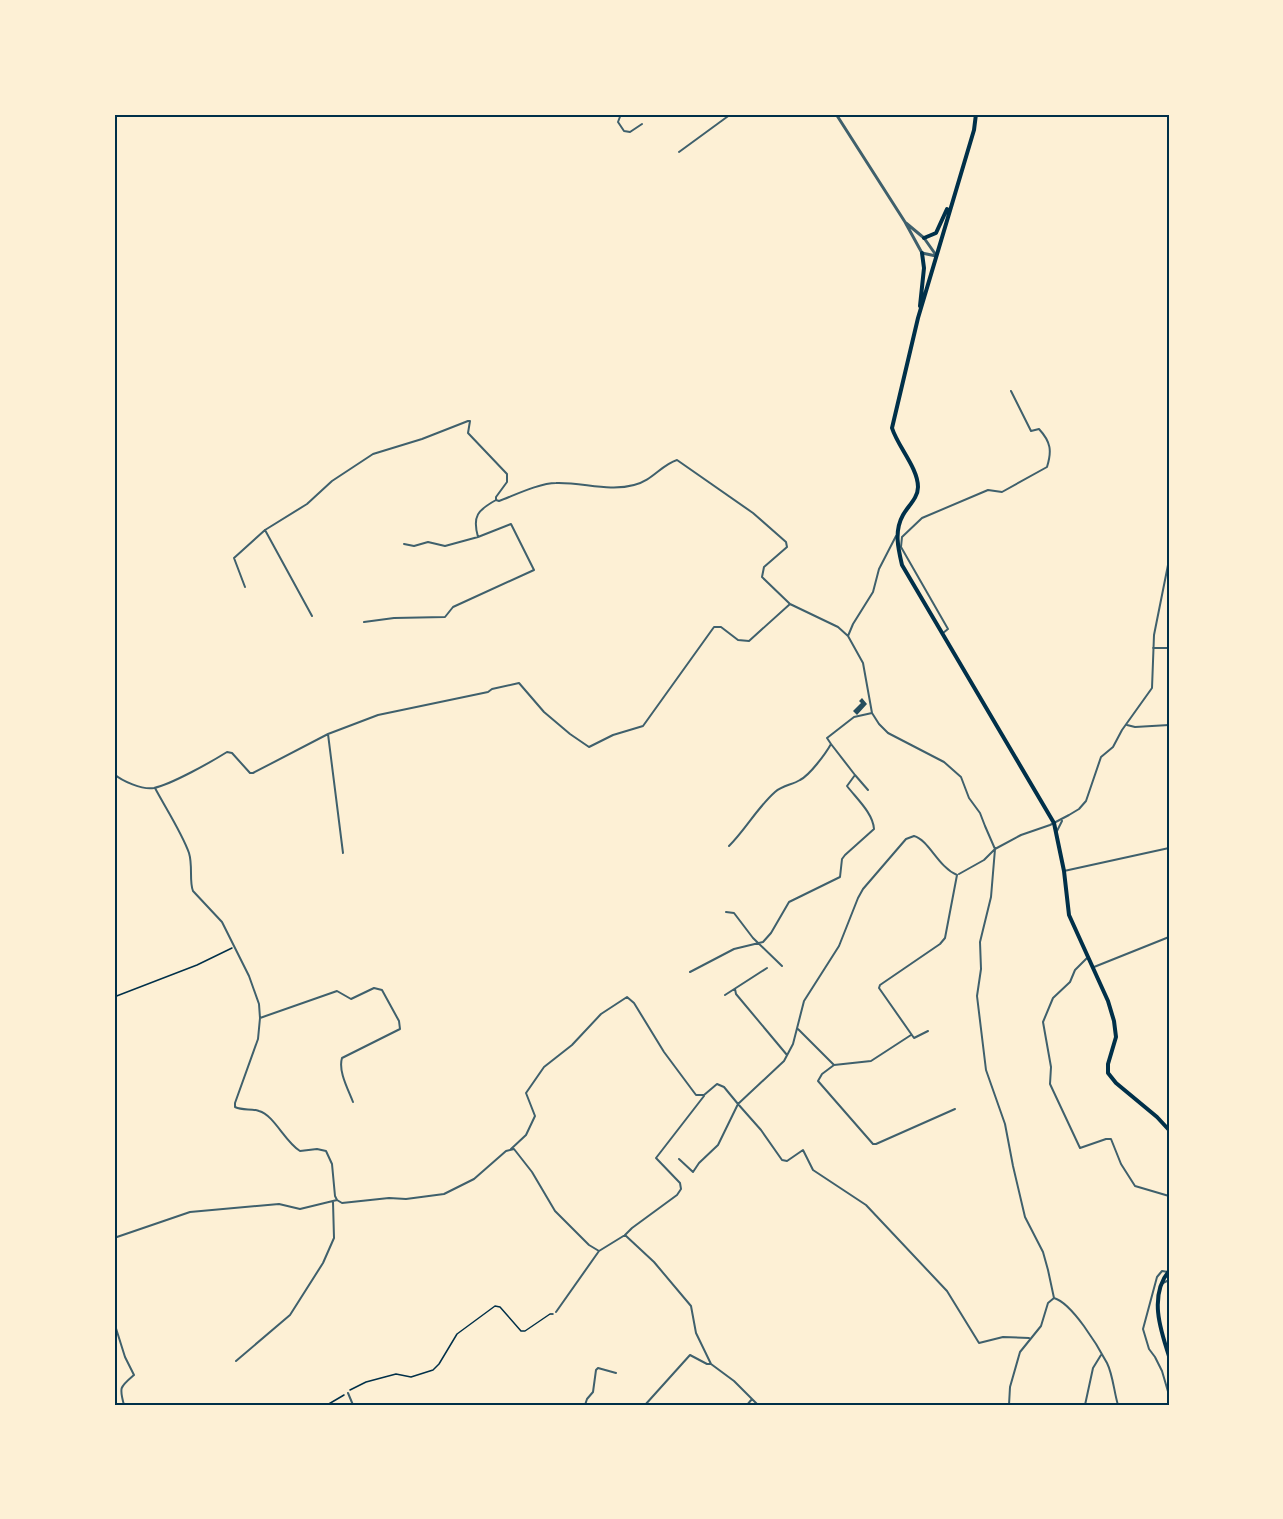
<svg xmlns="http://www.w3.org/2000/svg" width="1283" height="1519" font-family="Manrope,sans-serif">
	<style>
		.building { fill: #264d5e }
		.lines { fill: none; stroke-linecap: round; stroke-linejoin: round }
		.path { stroke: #003049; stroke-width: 1.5 }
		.minor { stroke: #3f606c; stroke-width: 2 }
		.tertiary { stroke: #3f606c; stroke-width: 3 }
		.primary { stroke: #003049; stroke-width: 4 }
		.neatline { fill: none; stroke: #003049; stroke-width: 2 }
	</style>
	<rect width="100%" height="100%" fill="#fdf0d5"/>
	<path class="building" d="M 862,698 L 867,704 L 857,715 L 853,711 L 861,703 L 859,701 Z"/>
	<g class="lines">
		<path class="path" d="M 114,997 L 197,965 L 232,948
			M 350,1390 L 366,1382 L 396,1374 L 411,1377 L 433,1370 L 439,1364 L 457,1334 L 495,1306 L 500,1307 L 521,1331 L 525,1331 L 550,1314 L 553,1314
			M 327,1405 L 344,1395"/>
		<path class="minor" d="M 621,114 L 618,122 L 624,131 L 630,132 L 642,124
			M 781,114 L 785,116 L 787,114
			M 679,152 L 731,114
			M 265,530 L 312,616
			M 404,544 L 414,546 L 428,542 L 445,546 L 478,537
			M 245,587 L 234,558 L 265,530 L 307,504 L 332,481 L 373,454 L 422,439 L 468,421 L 470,421 L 468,433 L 507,474 L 507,482 L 496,497 L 496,500 L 499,501 C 515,495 540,483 556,483 C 582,482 609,492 634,485 C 652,481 661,465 677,460 L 753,513 L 786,542 L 787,547 L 764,567 L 762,577 L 790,604 L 838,627 L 848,636 L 863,663 L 872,713 L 879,724 L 888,733 L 944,762 L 961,777 L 969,798 L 980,813 L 985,826 L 995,849 L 991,897 L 980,942 L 981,969 L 977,996 L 986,1070 L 1005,1124 L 1013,1166 L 1025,1217 L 1043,1252 L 1048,1270 L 1054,1298
			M 364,622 L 394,618 L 445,617 L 453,607 L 534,570 L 511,524 L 478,537 C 472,516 478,510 496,500
			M 943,633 L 948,629 L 901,547 L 902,537 L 922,518 L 988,490 L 1002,492 L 1047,467 C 1052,451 1051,442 1039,429 L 1031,431 L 1011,391
			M 848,636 L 853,624 L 873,592 L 879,569 L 896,536
			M 1153,648 L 1169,648
			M 1127,725 L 1135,727 L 1169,725
			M 328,734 L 343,853
			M 831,744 L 855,775
			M 114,774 C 122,781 142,790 154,788 C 172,784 211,762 227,752 L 232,753 L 250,773 L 253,773 L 328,734 L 378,715 L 488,692 L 492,689 L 519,683 L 544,712 L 570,734 L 589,747 L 613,735 L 643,726 L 714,627 L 721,627 L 738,640 L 749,641 L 790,604
			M 155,788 C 165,807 182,833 189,853 C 193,866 189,881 193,891 L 222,922 L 249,976 L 259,1004 L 260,1018 L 258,1039 L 235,1103 L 235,1107 C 243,1111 251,1108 259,1111 C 274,1115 285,1142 300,1151 L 317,1149 L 326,1151 L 332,1164 L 335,1196 L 337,1200 L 342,1203 L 389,1198 L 406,1199 L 444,1194 L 474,1179 L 506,1151 L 514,1149 L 532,1172 L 555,1211 L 589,1245 L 599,1251 L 625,1235 L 654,1262 L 691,1306 L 696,1333 L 711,1364 L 734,1381 L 758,1405
			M 1057,831 L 1062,821
			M 729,846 C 746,829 757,808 775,792 C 783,785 792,785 800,780 C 810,775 826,753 831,744 L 827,738 L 854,717 L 872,713
			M 1064,871 L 1169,848
			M 959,874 L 984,860 L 995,849 L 1021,835 L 1050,825 L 1069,815 L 1079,809 L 1086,801 L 1101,757 L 1113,747 L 1122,730 L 1152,688 L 1154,635 L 1169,560
			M 726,912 L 734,913 L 753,938 L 782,966
			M 1087,958 L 1075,970 L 1070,982 L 1053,998 L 1043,1022 L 1051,1067 L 1050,1084 L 1080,1148 L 1106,1139 L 1111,1139 L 1121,1164 L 1135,1186 L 1169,1196
			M 1094,967 L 1169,937
			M 690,972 L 734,949 L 763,942 L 771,933 L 789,902 L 840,877 L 842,859 L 845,855 L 874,829 C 873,813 856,798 847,786 L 855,775 L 868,790
			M 735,989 L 736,994 L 787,1055
			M 725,995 L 767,968
			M 260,1018 L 337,991 L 351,999 L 374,988 L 382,990 L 399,1021 L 400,1029 L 342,1058 C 338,1071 348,1089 353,1102
			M 798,1029 L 834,1065 L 871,1061 L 911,1035
			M 928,1031 L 914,1038 L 879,988 L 880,985 L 940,944 L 945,938 L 957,875
			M 834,1065 L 822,1074 L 818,1081 L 873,1144 L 876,1144 L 955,1109
			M 511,1149 L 526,1135 L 535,1116 L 526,1093 L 544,1067 L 572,1045 L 601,1014 L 627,997 L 634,1003 L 664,1052 L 696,1095 L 704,1095 L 717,1084 L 724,1087 L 738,1104 L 784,1061 L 793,1044 L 804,1001 L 839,946 L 858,898 L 863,889 L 906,839 L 914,836 C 929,840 938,867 957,875
			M 679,1159 L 693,1172 L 699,1163 L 718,1145 L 738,1104 L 761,1130 L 782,1160 L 787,1161 L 803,1150 L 813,1170 L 866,1205 L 947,1291 L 979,1343 L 1003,1337 L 1029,1338
			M 625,1235 L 632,1228 L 677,1195 L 681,1189 L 680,1183 L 656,1158 L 704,1096
			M 114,1238 L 190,1212 L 279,1204 L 300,1209 L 337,1200
			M 1168,1272 L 1162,1271 L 1157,1277 L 1143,1329 L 1149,1349 L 1155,1357 L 1162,1371 L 1169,1395
			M 1163,1283 L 1169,1280
			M 1054,1298 C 1072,1303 1098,1346 1107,1363 C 1113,1375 1114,1392 1118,1405
			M 556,1312 L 599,1251
			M 114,1322 L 125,1357 L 134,1375 C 120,1387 119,1387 124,1405
			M 236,1361 L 290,1315 L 323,1263 L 334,1238 L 333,1202
			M 348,1393 L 353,1405
			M 585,1405 L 587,1399 L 593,1392 L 596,1370 L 598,1368 L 616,1373
			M 645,1405 L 690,1355 L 707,1364 L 711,1364
			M 747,1405 L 752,1399
			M 1009,1405 L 1010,1387 L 1020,1352 L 1041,1326 L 1048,1303 L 1054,1298
			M 1085,1405 L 1093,1368 L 1101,1355
			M 1169,1405 L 1169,1404"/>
		<path class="tertiary" d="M 836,114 L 905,222 L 922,253 L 936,256
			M 906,223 L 924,238 L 936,255"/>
		<path class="primary" d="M 976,114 L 974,130 L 918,318 L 892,428 C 898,447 918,468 918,487 C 918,498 908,506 903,515 C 894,531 898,548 902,565 L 1054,823 L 1064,871 L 1069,915 L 1108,1001 L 1114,1021 L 1116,1037 L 1108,1064 L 1108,1073 L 1116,1083 L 1157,1117 L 1169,1130
			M 924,238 L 936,233 L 947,209
			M 920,306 L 924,268 L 922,253
			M 1169,1271 C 1149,1295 1160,1329 1169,1356"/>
	</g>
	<rect width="1283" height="1519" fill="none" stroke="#fdf0d5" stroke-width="231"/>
	<rect x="116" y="116" width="1052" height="1288" class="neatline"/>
</svg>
